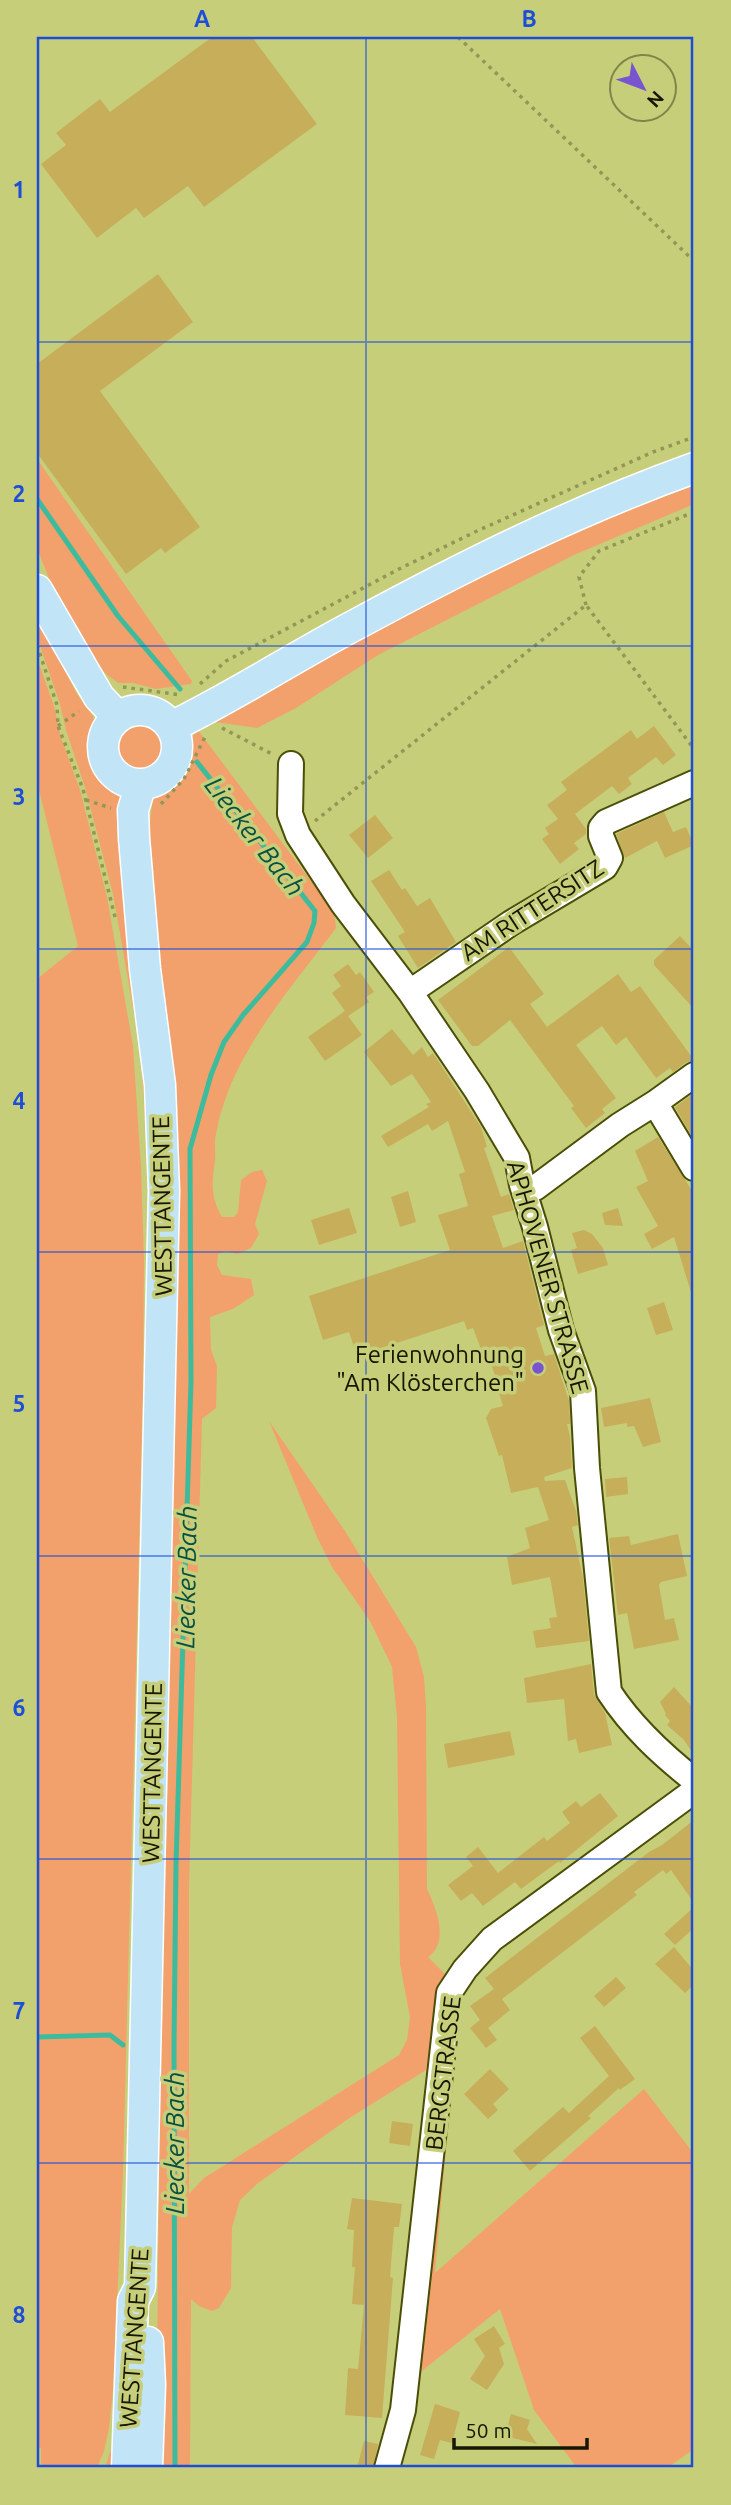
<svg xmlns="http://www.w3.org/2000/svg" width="731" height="2505" font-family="Ubuntu,sans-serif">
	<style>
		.green { fill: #f2a16d }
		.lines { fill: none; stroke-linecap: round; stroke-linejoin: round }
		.stream { stroke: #3cbc9c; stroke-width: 5 }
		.building { fill: #c7ae5a }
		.minor-casing { stroke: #4a4e07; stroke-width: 28 }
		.major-casing { stroke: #fff; stroke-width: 33 }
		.path { stroke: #919755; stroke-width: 3.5; stroke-dasharray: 3.5 5; stroke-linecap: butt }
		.minor { stroke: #fff; stroke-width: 24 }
		.major { stroke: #c1e4f7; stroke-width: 30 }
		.grid { fill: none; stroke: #1d4ed8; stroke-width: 2; stroke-opacity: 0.55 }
		.poi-dot { fill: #7854ce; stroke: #c7ce7a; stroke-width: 2.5 }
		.labels { text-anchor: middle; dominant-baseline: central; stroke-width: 7; stroke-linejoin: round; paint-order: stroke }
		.street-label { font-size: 24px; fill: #151700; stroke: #c7ce7a }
		.poi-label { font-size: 24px; fill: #151700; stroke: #c7ce7a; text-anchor: end }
		.water-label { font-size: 26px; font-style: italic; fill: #075141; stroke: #c7ce7a }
		.neatline { fill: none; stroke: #1d4ed8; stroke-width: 2.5 }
		.grid-label { font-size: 23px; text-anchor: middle; font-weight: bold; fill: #1d4ed8 }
	</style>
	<rect width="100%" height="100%" fill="#c7ce7a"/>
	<path class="green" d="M 37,459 L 192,681 L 191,684 L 156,689 L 133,683 L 118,683 L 106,674 L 85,651 L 68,627 L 37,548 Z
		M 694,484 L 694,504 L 574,555 L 378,655 L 296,708 L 257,728 L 215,722 C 285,680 355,637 426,599 C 512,554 603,516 694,484 Z
		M 37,616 L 77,694 L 93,716 L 96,732 L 91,745 L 96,766 L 106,782 L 120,793 L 123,893 L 152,1125 L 131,2298 L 114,2468 L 105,2468 L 113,2443 L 127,2260 L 149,1186 L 141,1053 L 113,894 L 85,787 L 66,730 L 60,704 L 37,637 Z
		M 37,658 L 54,706 L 61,738 L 80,790 L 107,897 L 133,1046 L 141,1167 L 144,1260 L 143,1394 L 123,2173 L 113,2390 L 109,2428 L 104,2451 L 97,2468 L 41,2468 L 41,2448 L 37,2447 L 37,979 L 78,946 L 37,782 Z
		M114 747a25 25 0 1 1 50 0a25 25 0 1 1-50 0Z
		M 198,730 L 334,912 L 336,928 C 290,990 230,1055 216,1134 C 214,1142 216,1152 215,1160 C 212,1183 210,1196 222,1217 L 234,1217 L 238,1212 L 241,1180 L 252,1172 L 262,1170 L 267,1181 L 255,1224 L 259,1234 L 251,1248 L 237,1254 L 226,1251 L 218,1254 L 217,1265 L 222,1275 L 251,1279 L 254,1295 L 233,1309 L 210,1317 L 211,1350 L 217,1366 L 216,1408 L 202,1419 L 189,1888 L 189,2194 L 204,2178 L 399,2055 L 407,2040 L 410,2017 L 400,1964 L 397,1717 L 392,1667 L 370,1621 L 332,1567 L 317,1537 L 269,1421 L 345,1531 L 416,1647 L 424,1677 L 426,1706 L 427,1889 C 436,1908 450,1942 428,1957 L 445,1974 L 439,1986 L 426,2070 L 348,2119 L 258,2183 L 240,2200 L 232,2227 L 231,2288 L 219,2308 L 212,2311 L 199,2306 L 191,2299 L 190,2468 L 156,2468 L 160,2063 L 174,1436 L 175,1216 L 148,876 L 149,829 L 154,790 L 173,775 L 189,741 Z
		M 451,2089 L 435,2273 L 644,2089 L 694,2154 L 694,2449 L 667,2468 L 577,2468 L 534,2410 L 500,2309 L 418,2374 L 433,2183 Z"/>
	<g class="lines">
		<path class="stream" d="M 37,499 L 118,616 L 180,689
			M 37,2037 L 110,2035 L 123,2045
			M 175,2468 L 174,2046 L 176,1864 L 191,1381 L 190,1149 L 211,1075 L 224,1042 L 243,1015 L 307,942 L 314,923 L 315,911 L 197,762"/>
	</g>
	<path class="building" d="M 212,37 L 252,37 L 317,124 L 204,207 L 188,186 L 144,218 L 136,208 L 97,238 L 41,164 L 66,145 L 56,133 L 100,99 L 110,112 Z
		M 158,274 L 193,322 L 100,391 L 200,527 L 165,553 L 161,548 L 126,574 L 37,453 L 37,364 Z
		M 654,726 L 676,755 L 663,765 L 656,757 L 628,778 L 632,784 L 619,794 L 612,786 L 575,814 L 586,829 L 586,834 L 574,843 L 579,849 L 560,864 L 542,839 L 549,834 L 545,828 L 558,819 L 547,805 L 567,790 L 561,782 L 631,730 L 637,739 Z
		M 664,812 L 673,832 L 686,827 L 694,845 L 665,858 L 657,841 L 625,858 L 616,834 Z
		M 375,815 L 393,838 L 368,858 L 349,835 Z
		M 389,870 L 402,890 L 405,888 L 417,906 L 430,898 L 456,942 L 418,968 L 398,936 L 405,932 L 371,881 Z
		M 680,936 L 694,951 L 694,1009 L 654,965 L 654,960 Z
		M 509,947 L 544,994 L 530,1004 L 547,1027 L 618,974 L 631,992 L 640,986 L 694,1060 L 685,1063 L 673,1072 L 670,1068 L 656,1078 L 626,1037 L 616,1045 L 602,1026 L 576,1045 L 616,1098 L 602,1109 L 605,1113 L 586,1128 L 571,1108 L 574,1106 L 510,1020 L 478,1046 L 472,1046 L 438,1000 Z
		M 348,964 L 356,975 L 360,972 L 374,992 L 366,997 L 369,1002 L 348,1016 L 362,1035 L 325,1061 L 308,1037 L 345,1011 L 332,993 L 341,986 L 333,975 Z
		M 392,1029 L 413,1055 L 422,1047 L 428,1057 L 433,1053 L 481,1127 L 487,1147 L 484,1148 L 501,1197 L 509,1194 L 514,1210 L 492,1216 L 503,1248 L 523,1241 L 544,1325 L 536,1328 L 545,1356 L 554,1354 L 569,1401 L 570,1424 L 567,1424 L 570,1436 L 572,1468 L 544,1477 L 545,1481 L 565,1480 L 576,1511 L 578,1525 L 572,1527 L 583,1578 L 589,1641 L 536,1648 L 533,1631 L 551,1628 L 549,1618 L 557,1617 L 550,1577 L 512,1585 L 507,1557 L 530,1548 L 525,1528 L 549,1520 L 538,1487 L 511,1493 L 502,1455 L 499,1456 L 486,1418 L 491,1409 L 503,1406 L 499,1393 L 501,1392 L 488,1356 L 484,1357 L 473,1328 L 467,1330 L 464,1321 L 357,1356 L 349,1332 L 323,1340 L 309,1296 L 450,1250 L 438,1215 L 468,1206 L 459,1174 L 465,1172 L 448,1121 L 432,1131 L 428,1124 L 388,1147 L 381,1136 L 429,1107 L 426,1104 L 431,1102 L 412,1074 L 391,1086 L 364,1052 Z
		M 694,1093 L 694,1140 L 675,1107 Z
		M 658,1137 L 694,1194 L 694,1291 L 691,1292 L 674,1237 L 652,1249 L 644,1234 L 658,1226 L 636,1187 L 648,1181 L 635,1151 Z
		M 408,1191 L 416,1222 L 400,1227 L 391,1197 Z
		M 349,1208 L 357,1233 L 319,1245 L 311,1220 Z
		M 618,1208 L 623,1226 L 605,1225 L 602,1213 Z
		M 584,1230 L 592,1234 L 603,1248 L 608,1265 L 578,1274 L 571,1250 L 577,1248 L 572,1233 Z
		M 664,1302 L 673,1330 L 656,1335 L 647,1308 Z
		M 650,1398 L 661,1442 L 643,1447 L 634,1426 L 627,1427 L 627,1423 L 604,1427 L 601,1408 Z
		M 627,1477 L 628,1494 L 606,1497 L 605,1479 Z
		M 678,1534 L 687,1576 L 661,1582 L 659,1585 L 665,1620 L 674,1618 L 679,1640 L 634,1649 L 627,1613 L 618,1615 L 609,1538 L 629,1536 L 631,1545 Z
		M 591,1664 L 594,1694 L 605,1713 L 612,1745 L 579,1753 L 576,1739 L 568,1741 L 564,1699 L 527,1703 L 524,1678 Z
		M 674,1687 L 694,1709 L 694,1755 L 684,1740 L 667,1725 L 670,1721 L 665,1715 L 666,1714 L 660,1702 Z
		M 510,1731 L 515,1755 L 448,1768 L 444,1744 Z
		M 600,1793 L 618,1816 L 560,1863 L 559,1861 L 521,1889 L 515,1882 L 483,1906 L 472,1893 L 461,1901 L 448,1885 L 473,1866 L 466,1857 L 478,1847 L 498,1873 L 544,1837 L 547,1841 L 570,1823 L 562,1812 L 576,1801 L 581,1807 Z
		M 694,1820 L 694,1903 L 671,1870 L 666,1874 L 663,1870 L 634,1892 L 637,1895 L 502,1999 L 510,2010 L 488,2028 L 497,2040 L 486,2048 L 470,2028 L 480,2020 L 470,2006 L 494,1989 L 485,1978 L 649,1852 L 662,1845 Z
		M 694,1907 L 694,1928 L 675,1945 L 664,1934 Z
		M 674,1947 L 694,1971 L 694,1984 L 685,1993 L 655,1964 Z
		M 616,1977 L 626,1988 L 604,2007 L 594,1996 Z
		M 595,2026 L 635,2079 L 620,2090 L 619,2088 L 588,2116 L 591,2118 L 530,2171 L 513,2151 L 563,2107 L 569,2113 L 609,2076 L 580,2038 Z
		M 490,2069 L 509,2089 L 493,2104 L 498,2110 L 488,2119 L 464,2094 Z
		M 392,2121 L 413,2124 L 410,2146 L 389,2143 Z
		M 352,2198 L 402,2204 L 399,2227 L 394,2227 L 390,2277 L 393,2278 L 382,2418 L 345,2415 L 348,2368 L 358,2369 L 364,2305 L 352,2304 L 355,2267 L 352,2267 L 354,2230 L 347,2229 Z
		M 494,2326 L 505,2344 L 499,2348 L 504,2364 L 487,2390 L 470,2379 L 485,2356 L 474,2339 Z
		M 435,2404 L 460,2412 L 452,2443 L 440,2440 L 434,2459 L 420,2455 Z
		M 511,2414 L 530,2420 L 527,2429 L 537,2444 L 505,2436 Z
		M 364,2441 L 378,2444 L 373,2468 L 357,2468 Z"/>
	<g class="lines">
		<defs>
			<path id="minor" d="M 291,764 L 290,814 L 298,835 L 343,904 L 410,992 L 477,1091 L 517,1158 L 522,1185 L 535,1227 L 561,1330 L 583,1391 L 587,1468 L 609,1692 C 632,1727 661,1754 694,1780
				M 410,992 L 511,923 L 605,867 L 610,858 L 601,836 L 601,828 L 606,822 L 694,783
				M 655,1103 L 694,1168
				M 525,1191 L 535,1188 L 620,1125 L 655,1103 L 694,1075
				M 387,2468 L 403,2410 L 449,1993 L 465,1969 L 492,1939 L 694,1791"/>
			<path id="major" d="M 37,590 L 99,697 L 118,717
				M103 747a37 37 0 1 1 74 0a37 37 0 1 1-74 0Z
				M 171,727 C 235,696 294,657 357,624 C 466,565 577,510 694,468
				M 127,2468 L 133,2301 L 140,2287 L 164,1191 L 160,1085 L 145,969 L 134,838 L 133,810 L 141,784
				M 147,2468 L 150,2385 L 148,2342"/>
		</defs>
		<use href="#minor" class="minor-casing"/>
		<use href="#major" class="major-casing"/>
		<path class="path" d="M 458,37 L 694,261
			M 586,605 L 579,577 L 599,551 L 694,512
			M 37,645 L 57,705 L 58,726 L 83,789 L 115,917
			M 200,684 L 226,661 L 399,569 L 477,531 L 653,452 L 694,437
			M 123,687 L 181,695
			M 58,726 L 79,711
			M 222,728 L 274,755
			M 86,800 L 111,808
			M 161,804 L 184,779 L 206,735
			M 315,821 L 586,605 L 694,749"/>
		<use href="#minor" class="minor"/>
		<use href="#major" class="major"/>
	</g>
	<path class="grid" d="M 366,37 L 366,2468M 37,342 L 694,342M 37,646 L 694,646M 37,949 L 694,949M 37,1252 L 694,1252M 37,1556 L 694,1556M 37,1859 L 694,1859M 37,2163 L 694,2163"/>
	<circle class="poi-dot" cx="538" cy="1368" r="7"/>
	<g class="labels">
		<g class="street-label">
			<text transform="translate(532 910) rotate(-33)">AM RITTERSITZ</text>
			<text transform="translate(162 1206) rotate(-91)">WESTTANGENTE</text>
			<text transform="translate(548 1277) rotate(74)">APHOVENER STRASSE</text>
			<text transform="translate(152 1773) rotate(-89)">WESTTANGENTE</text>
			<text transform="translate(443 2073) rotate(-83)">BERGSTRASSE</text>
			<text transform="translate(134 2338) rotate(-86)">WESTTANGENTE</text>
		</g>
		<g class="poi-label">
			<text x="524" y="1354">Ferienwohnung<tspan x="524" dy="28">"Am Klösterchen"</tspan></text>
		</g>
		<g class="water-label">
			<text transform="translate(255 836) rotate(52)">Liecker Bach</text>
			<text transform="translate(186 1577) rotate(-89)">Liecker Bach</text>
			<text transform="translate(174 2143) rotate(-90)">Liecker Bach</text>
		</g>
	</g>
	<rect width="731" height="2505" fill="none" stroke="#c7ce7a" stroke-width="77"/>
	<g transform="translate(643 88) rotate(132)"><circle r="33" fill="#c7ce7a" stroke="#808549" stroke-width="2"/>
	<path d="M0-5L12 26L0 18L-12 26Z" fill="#7854ce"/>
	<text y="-10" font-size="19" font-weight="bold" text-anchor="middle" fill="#151700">N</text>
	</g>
	<path d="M454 2438v10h133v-10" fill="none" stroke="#151700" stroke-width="3.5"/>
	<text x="465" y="2438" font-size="21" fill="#151700" stroke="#c7ce7a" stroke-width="5" paint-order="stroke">50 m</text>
	<rect x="38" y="38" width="654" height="2428" class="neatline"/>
	<g class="grid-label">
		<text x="202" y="27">A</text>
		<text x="529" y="27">B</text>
		<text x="19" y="198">1</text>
		<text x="19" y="502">2</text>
		<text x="19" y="805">3</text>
		<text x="19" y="1109">4</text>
		<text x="19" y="1412">5</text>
		<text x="19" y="1716">6</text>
		<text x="19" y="2019">7</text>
		<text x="19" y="2323">8</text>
	</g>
</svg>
